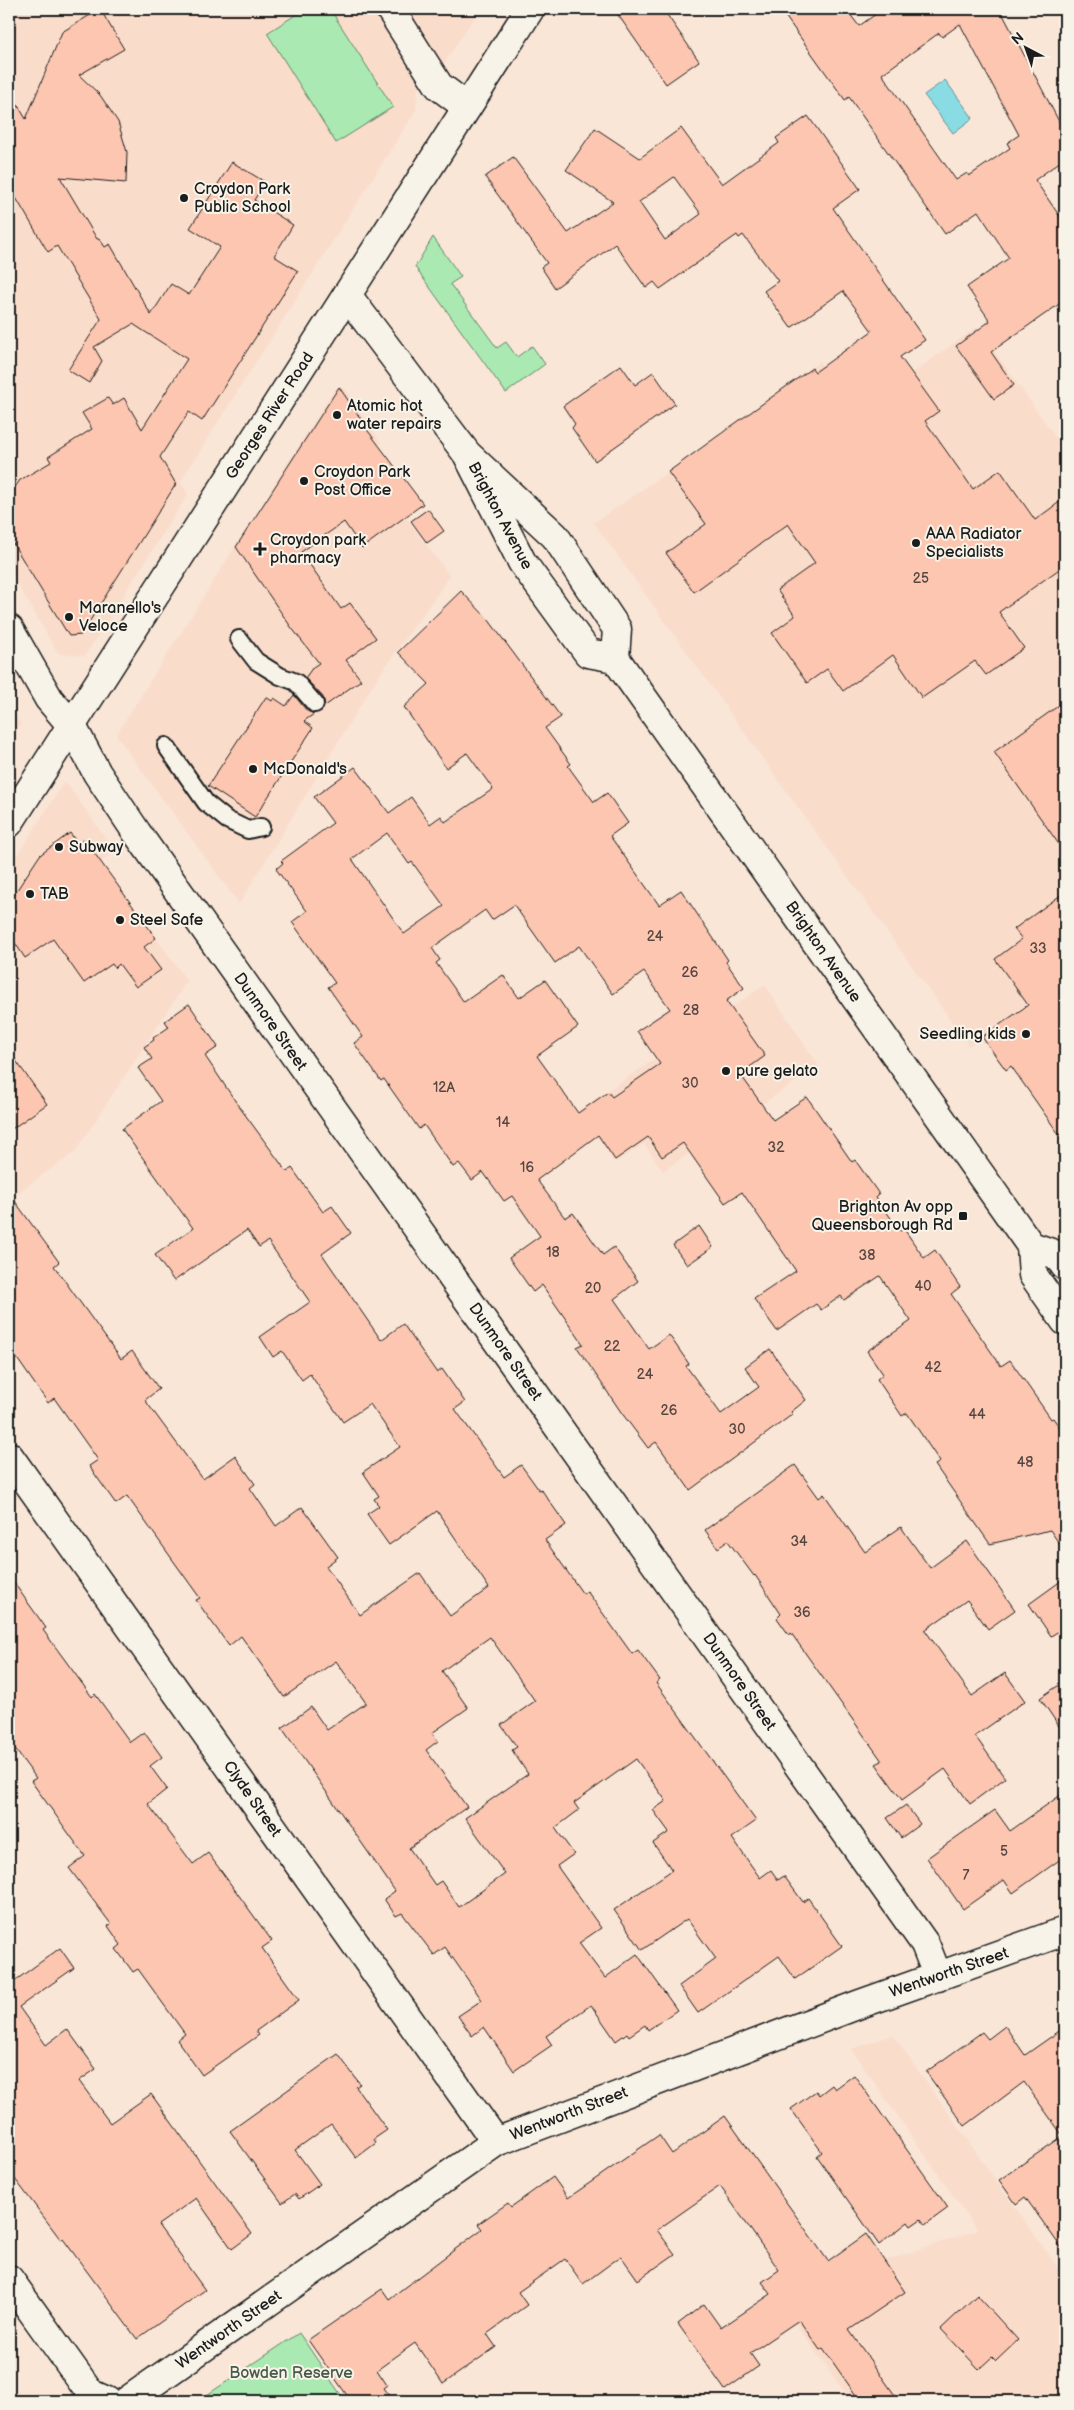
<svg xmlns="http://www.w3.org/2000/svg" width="1074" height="2410" font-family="'Balsamiq Sans',sans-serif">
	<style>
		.built { fill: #fadccb }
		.green { fill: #aaeab2; stroke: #638367 }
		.water { fill: #8adce4; stroke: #5e8f94 }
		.building { fill: #fdc6b0; stroke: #1c1c1c; fill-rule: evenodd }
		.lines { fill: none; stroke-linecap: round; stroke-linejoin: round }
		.lane-casing { stroke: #1c1c1c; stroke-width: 20 }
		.street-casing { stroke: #1c1c1c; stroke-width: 31 }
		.secondary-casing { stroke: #1c1c1c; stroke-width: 31 }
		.primary-casing { stroke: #1c1c1c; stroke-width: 31 }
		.lane { stroke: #f7f3e8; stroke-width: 16 }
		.street { stroke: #f7f3e8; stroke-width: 28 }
		.secondary { stroke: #f7f3e8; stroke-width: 28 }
		.primary { stroke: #f7f3e8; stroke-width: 28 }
		.poi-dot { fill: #1c1c1c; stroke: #f7f3e8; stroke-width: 2 }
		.labels { text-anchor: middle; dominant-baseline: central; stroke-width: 4; stroke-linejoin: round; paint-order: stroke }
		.number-label { font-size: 14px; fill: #544641 }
		.poi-label { font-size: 16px; fill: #1c1c1c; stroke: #f7f3e8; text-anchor: start }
		.street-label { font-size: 16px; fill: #1c1c1c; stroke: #f7f3e8 }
		.park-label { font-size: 16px; fill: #475a49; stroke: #f7f3e8 }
	</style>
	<rect width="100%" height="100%" fill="#f9e6d7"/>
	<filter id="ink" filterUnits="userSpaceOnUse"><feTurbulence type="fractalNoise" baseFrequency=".02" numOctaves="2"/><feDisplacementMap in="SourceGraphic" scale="10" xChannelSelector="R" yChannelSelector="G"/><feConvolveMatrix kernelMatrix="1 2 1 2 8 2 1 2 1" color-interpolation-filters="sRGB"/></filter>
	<g filter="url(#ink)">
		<path class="built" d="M 9,9 L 375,9 L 419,81 L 416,110 L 180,482 L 188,494 L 85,656 L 58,653 L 9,570 Z
			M 405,9 L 480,9 L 442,66 Z
			M 977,327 L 1065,450 L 1065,976 L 969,1046 L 594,523 L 668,472 L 819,362 L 856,413 Z
			M 345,388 L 381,443 L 362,459 L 450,576 L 376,680 L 239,904 L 116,735 L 335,389 Z
			M 9,704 L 21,724 L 9,743 Z
			M 65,781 L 114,850 L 102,862 L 187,981 L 75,1152 L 9,1199 L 9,868 Z
			M 765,985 L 819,1066 L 663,1171 L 644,1144 L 615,1163 L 579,1110 Z
			M 893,2035 L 1065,2278 L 1065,2401 L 851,2401 L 793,2321 L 867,2267 L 977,2230 L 851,2049 Z"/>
		<path class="green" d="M 305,9 L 330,9 L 393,107 L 336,143 L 267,33 Z
			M 433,237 L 461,277 L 450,284 L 497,348 L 506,342 L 517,357 L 532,346 L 545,364 L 506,393 L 415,267 Z
			M 299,2333 L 345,2401 L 198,2401 Z"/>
		<path class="water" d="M 945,80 L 973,118 L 953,133 L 924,95 Z"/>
		<path class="building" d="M 100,9 L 124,49 L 79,75 L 100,95 L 118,122 L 127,152 L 126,183 L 60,177 L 97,239 L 99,238 L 105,247 L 110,244 L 151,315 L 171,284 L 189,295 L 220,247 L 190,228 L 232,162 L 265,182 L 254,200 L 293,225 L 274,256 L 298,271 L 202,421 L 189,412 L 160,457 L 176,484 L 81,635 L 69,636 L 9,537 L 9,496 L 20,480 L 51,462 L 48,457 L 92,429 L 82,413 L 108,398 L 113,405 L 124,398 L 142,429 L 187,359 L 133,324 L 94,347 L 102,361 L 89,383 L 68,370 L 101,319 L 57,246 L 48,252 L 9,186 L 9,90 L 26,119 L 62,32 Z
			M 614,9 L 663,9 L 699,61 L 666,84 Z
			M 780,9 L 846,9 L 859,26 L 883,9 L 1000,9 L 1065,133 L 1065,158 L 1035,180 L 1065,224 L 1065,300 L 991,352 L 1014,385 L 994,399 L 956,346 L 990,321 L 967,287 L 1009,258 L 978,211 L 945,234 L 849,97 L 845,100 ZM 960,24 L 1019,135 L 1007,143 L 1010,148 L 969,176 L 967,173 L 956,180 L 882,74 L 939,33 L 942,37 Z
			M 808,116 L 860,189 L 833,208 L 925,340 L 900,357 L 939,411 L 925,421 L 973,489 L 1000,470 L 1035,520 L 1065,498 L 1065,565 L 999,612 L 1024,648 L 986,675 L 975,661 L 922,698 L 893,655 L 843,691 L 827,669 L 807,683 L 772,633 L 795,616 L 777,590 L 815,563 L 788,524 L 694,592 L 666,553 L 706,524 L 668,472 L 812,368 L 815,372 L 872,331 L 843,291 L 791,328 L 764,291 L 778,281 L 743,235 L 739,238 L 737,235 L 660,289 L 654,282 L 646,288 L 615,244 L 555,288 L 541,267 L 547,263 L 485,177 L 513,157 L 568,233 L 613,202 L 566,170 L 595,128 L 640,158 L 681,128 L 722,184 L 779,143 L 776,138 ZM 674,177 L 701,214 L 665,240 L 639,202 Z
			M 621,365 L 635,385 L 653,372 L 675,404 L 595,461 L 572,428 L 575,424 L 563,406 Z
			M 339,387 L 363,422 L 362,423 L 423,504 L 362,548 L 344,522 L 301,552 L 341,609 L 350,603 L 376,638 L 346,660 L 361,680 L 325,706 L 323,697 L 305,678 L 313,667 L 319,663 L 291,627 L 236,547 Z
			M 428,509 L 444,531 L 427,543 L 411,521 Z
			M 461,591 L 488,619 L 561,717 L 545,728 L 571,764 L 568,766 L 594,802 L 607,793 L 628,823 L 610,836 L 659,905 L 681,890 L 728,960 L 726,962 L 744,988 L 726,1001 L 765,1056 L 740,1074 L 773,1120 L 807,1097 L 852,1162 L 855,1160 L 879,1194 L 876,1197 L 900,1231 L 904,1229 L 924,1258 L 935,1250 L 960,1287 L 951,1294 L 1001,1366 L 1010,1360 L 1051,1419 L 1053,1418 L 1065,1435 L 1065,1552 L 1050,1530 L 990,1544 L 935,1465 L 940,1462 L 907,1413 L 902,1416 L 877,1379 L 883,1374 L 867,1351 L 911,1321 L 880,1276 L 844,1300 L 841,1296 L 821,1310 L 816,1304 L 777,1331 L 754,1299 L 796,1271 L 742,1192 L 725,1203 L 683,1143 L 662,1157 L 648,1137 L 615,1160 L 598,1135 L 537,1180 L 565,1218 L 573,1213 L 603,1255 L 614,1247 L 638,1281 L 614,1299 L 649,1349 L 669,1335 L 689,1364 L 686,1366 L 721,1414 L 759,1387 L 745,1367 L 770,1349 L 806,1400 L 791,1412 L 793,1414 L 690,1490 L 656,1442 L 648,1448 L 621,1412 L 577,1347 L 583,1344 L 542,1285 L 533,1292 L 509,1258 L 540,1236 L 512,1196 L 504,1201 L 483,1172 L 472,1180 L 459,1163 L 453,1167 L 424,1125 L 419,1129 L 384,1079 L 381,1081 L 354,1043 L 363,1037 L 328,987 L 335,983 L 292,922 L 307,911 L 276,869 L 283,863 L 281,861 L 333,823 L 314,797 L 355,767 L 389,813 L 411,797 L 430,824 L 441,816 L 445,822 L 493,789 L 467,753 L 446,768 L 404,707 L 429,684 L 398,652 ZM 387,833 L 409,864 L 412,862 L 444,906 L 404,934 L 352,859 ZM 514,905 L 555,963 L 579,946 L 613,994 L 644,972 L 670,1009 L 637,1031 L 660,1064 L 612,1097 L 608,1092 L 578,1113 L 537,1056 L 578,1027 L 545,980 L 519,998 L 503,975 L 464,1002 L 436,963 L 440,960 L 432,948 L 485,910 L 492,920 Z
			M 294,695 L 307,711 L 314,714 L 304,721 L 313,728 L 255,817 L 208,786 L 266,697 L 272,701 L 274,698 L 286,706 Z
			M 1065,701 L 1065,853 L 994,752 Z
			M 70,833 L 78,844 L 84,839 L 156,938 L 144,947 L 161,970 L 136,987 L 119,964 L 115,968 L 112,964 L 84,983 L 53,939 L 25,958 L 9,934 L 9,902 L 40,855 Z
			M 1065,892 L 1065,1143 L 1011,1066 L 1006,1070 L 982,1037 L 1028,1005 L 995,959 L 1022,939 L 1014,929 Z
			M 189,1004 L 218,1047 L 205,1056 L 238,1105 L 287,1172 L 292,1168 L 323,1212 L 332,1206 L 351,1233 L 322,1254 L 381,1340 L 403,1324 L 437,1373 L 442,1369 L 465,1402 L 455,1409 L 504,1477 L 521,1465 L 539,1490 L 541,1489 L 566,1525 L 545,1540 L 583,1594 L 587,1591 L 632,1654 L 638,1650 L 660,1680 L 656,1683 L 756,1821 L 732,1838 L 760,1878 L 771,1870 L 778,1880 L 784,1876 L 803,1902 L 808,1898 L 842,1946 L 795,1979 L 779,1956 L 698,2013 L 679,1986 L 716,1959 L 687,1919 L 642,1950 L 614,1910 L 672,1870 L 653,1843 L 669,1832 L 653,1810 L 666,1801 L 636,1759 L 574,1803 L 579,1810 L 555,1828 L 574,1854 L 557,1866 L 601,1928 L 579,1943 L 605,1978 L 637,1954 L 677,2010 L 648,2030 L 645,2025 L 629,2036 L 627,2033 L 616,2041 L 591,2005 L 546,2036 L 552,2045 L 514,2071 L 484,2027 L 472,2036 L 458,2016 L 482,2000 L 445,1947 L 434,1955 L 402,1913 L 396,1916 L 384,1899 L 395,1891 L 282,1728 L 311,1707 L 327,1730 L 366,1703 L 336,1661 L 284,1697 L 241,1636 L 229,1646 L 196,1600 L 200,1598 L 127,1496 L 116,1504 L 89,1466 L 98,1460 L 54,1398 L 48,1403 L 9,1347 L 9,1193 L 59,1262 L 54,1266 L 121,1359 L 132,1351 L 159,1389 L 145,1400 L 203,1479 L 235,1456 L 255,1484 L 250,1488 L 276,1526 L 302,1507 L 338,1557 L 326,1566 L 360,1615 L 420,1573 L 450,1616 L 489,1588 L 437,1511 L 389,1545 L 367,1514 L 379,1506 L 374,1499 L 379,1496 L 363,1472 L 400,1447 L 370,1404 L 343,1422 L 310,1374 L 302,1380 L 282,1351 L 273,1357 L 260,1337 L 310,1302 L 268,1241 L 259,1247 L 247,1230 L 174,1281 L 155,1255 L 193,1228 L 122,1129 L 161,1101 L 138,1068 L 152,1059 L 144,1047 L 154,1040 L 153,1038 L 169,1027 L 165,1021 ZM 490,1637 L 535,1701 L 501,1725 L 517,1747 L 512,1750 L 528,1774 L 465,1818 L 505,1874 L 459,1907 L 441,1881 L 435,1885 L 409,1848 L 467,1807 L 426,1750 L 438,1741 L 432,1733 L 468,1708 L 442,1671 Z
			M 9,1051 L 47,1104 L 9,1131 Z
			M 699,1226 L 713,1247 L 687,1265 L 673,1245 Z
			M 795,1465 L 819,1498 L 824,1494 L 865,1552 L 901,1527 L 930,1568 L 967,1541 L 1015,1610 L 988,1629 L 967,1600 L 925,1630 L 972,1696 L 1005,1673 L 1025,1701 L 975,1736 L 1005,1778 L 970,1804 L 945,1769 L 902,1800 L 876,1764 L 882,1761 L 791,1633 L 789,1635 L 777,1618 L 781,1614 L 755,1575 L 754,1576 L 728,1541 L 718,1548 L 705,1530 Z
			M 9,1576 L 46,1628 L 43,1630 L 92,1697 L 95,1694 L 130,1742 L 144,1732 L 162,1757 L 150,1766 L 167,1789 L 148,1804 L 193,1864 L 208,1853 L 272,1941 L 262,1948 L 299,2000 L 256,2031 L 259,2035 L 202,2075 L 177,2040 L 185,2034 L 138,1969 L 133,1972 L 116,1949 L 121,1945 L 108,1926 L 111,1924 L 69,1868 L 85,1856 L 31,1781 L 36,1778 L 9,1741 Z
			M 1065,1578 L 1065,1627 L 1051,1636 L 1029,1604 Z
			M 1065,1681 L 1065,1735 L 1040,1698 Z
			M 1065,1792 L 1065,1856 L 1013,1893 L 1004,1880 L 963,1909 L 927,1858 L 995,1810 L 1010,1831 Z
			M 906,1805 L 920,1824 L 901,1838 L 887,1818 Z
			M 60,1948 L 74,1968 L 19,2007 L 46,2045 L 67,2029 L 96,2069 L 79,2081 L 110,2123 L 151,2094 L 252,2234 L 232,2249 L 196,2198 L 158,2225 L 205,2290 L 137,2339 L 63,2239 L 61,2240 L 9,2171 L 9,1985 Z
			M 1005,2026 L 1025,2055 L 1065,2027 L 1065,2253 L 1025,2197 L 1016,2204 L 999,2180 L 1063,2136 L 1024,2082 L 965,2126 L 926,2072 L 982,2032 L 988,2039 Z
			M 338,2054 L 360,2084 L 356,2087 L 387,2130 L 374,2139 L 376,2143 L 356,2158 L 331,2124 L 295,2150 L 320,2184 L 299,2199 L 295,2194 L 282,2203 L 230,2131 Z
			M 854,2075 L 948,2208 L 925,2225 L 921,2219 L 911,2226 L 908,2222 L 879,2245 L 817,2156 L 822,2152 L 791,2109 L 816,2091 L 819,2095 L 832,2085 L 835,2089 Z
			M 725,2116 L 828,2261 L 866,2234 L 905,2292 L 849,2330 L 899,2401 L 860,2401 L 823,2348 L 820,2350 L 799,2320 L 750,2353 L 759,2366 L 725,2390 L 678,2324 L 704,2304 L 721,2328 L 771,2294 L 762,2282 L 779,2270 L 720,2186 L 657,2230 L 675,2254 L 638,2280 L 621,2256 L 583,2284 L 565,2259 L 518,2292 L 527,2305 L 487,2334 L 496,2347 L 443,2384 L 415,2343 L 377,2370 L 387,2385 L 383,2388 L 393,2401 L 351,2401 L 308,2340 L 382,2289 L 389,2299 L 482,2229 L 478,2224 L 508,2203 L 511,2207 L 553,2177 L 568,2198 L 659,2135 L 672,2154 Z
			M 977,2295 L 1018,2340 L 996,2361 L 992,2357 L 979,2369 L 941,2329 Z"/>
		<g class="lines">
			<defs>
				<path id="lane" d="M 239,639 L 256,661 L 280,676 L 296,682 L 315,704
					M 166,746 L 206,803 L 227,820 L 248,830 L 261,827"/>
				<path id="street" d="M 390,9 L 439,86 L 467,107
					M 9,629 L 49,699 L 72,726 L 97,773 L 137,833 L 925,1944 L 938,1977
					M 9,1456 L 496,2142
					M 9,2279 L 91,2394 L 107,2401
					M 127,2401 L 496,2142 L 860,2004 L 1065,1931"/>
				<path id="secondary" d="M 347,295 L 467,454 L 522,562 L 588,653 L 615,658
					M 467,454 L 555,536 L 617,629 L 615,658 L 1031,1246 L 1033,1275 L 1065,1321
					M 1031,1246 L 1057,1255 L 1065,1266"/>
				<path id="primary" d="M 9,823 L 530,9"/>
			</defs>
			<use href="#lane" class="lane-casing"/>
			<use href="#street" class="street-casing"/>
			<use href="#secondary" class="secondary-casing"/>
			<use href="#primary" class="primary-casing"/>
			<use href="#lane" class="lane"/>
			<use href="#street" class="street"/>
			<use href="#secondary" class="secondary"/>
			<use href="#primary" class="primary"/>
		</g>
	</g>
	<g class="poi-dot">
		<circle cx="184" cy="198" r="5"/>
		<circle cx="337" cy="415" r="5"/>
		<circle cx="304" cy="481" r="5"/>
		<circle cx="916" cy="543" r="5"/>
		<path d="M257.5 541.5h5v5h5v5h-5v5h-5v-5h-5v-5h5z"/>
		<circle cx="69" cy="617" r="5"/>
		<circle cx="253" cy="769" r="5"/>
		<circle cx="59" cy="847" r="5"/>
		<circle cx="30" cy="894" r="5"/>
		<circle cx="120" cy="920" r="5"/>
		<circle cx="1026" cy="1034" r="5"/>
		<circle cx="726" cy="1071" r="5"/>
		<rect x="958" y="1211" width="10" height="10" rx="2.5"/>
	</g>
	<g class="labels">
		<g class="number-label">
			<text x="921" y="578">25</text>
			<text x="655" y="936">24</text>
			<text x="1038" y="948">33</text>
			<text x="690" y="972">26</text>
			<text x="691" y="1010">28</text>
			<text x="690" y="1083">30</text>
			<text x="444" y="1087">12A</text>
			<text x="503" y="1122">14</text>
			<text x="776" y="1147">32</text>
			<text x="527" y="1167">16</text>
			<text x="553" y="1252">18</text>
			<text x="867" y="1255">38</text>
			<text x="923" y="1286">40</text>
			<text x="593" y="1288">20</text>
			<text x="612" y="1346">22</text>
			<text x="933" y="1367">42</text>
			<text x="645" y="1374">24</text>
			<text x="669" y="1410">26</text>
			<text x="977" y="1414">44</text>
			<text x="737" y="1429">30</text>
			<text x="1025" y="1462">48</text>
			<text x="799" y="1541">34</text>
			<text x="802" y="1612">36</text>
			<text x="1004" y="1851">5</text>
			<text x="966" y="1875">7</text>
		</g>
		<g class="poi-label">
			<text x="194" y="189">Croydon Park<tspan x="194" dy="18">Public School</tspan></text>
			<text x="347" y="406">Atomic hot<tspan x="347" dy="18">water repairs</tspan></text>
			<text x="314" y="472">Croydon Park<tspan x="314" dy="18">Post Office</tspan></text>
			<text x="926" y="534">AAA Radiator<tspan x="926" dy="18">Specialists</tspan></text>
			<text x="270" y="540">Croydon park<tspan x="270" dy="18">pharmacy</tspan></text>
			<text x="79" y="608">Maranello's<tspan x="79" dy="18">Veloce</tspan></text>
			<text x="263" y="769">McDonald's</text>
			<text x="69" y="847">Subway</text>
			<text x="40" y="894">TAB</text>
			<text x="130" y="920">Steel Safe</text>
			<text x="1016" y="1034" text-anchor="end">Seedling kids</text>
			<text x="736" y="1071">pure gelato</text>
			<text x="953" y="1207" text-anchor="end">Brighton Av opp<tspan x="953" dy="18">Queensborough Rd</tspan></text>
		</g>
		<g class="street-label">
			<text transform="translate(270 416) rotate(-57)">Georges River Road</text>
			<text transform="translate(500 516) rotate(62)">Brighton Avenue</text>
			<text transform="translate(823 952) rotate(55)">Brighton Avenue</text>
			<text transform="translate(270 1022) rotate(55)">Dunmore Street</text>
			<text transform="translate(505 1352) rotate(55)">Dunmore Street</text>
			<text transform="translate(739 1682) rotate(55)">Dunmore Street</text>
			<text transform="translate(252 1799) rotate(55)">Clyde Street</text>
			<text transform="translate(949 1973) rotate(-19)">Wentworth Street</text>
			<text transform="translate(569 2114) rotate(-21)">Wentworth Street</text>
			<text transform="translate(229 2330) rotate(-35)">Wentworth Street</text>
		</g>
		<g class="park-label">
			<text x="291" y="2373">Bowden Reserve</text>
		</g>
	</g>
	<rect width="1074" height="2410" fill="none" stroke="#f7f3e8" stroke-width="30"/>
	<rect x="15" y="15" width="1044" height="2380" fill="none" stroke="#1c1c1c" stroke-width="2" filter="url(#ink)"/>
	<g transform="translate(1026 48) rotate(319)" stroke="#f7f3e8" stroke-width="4" paint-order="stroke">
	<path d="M0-4L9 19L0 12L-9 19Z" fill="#1c1c1c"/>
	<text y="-8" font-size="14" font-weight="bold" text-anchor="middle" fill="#1c1c1c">N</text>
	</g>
</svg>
